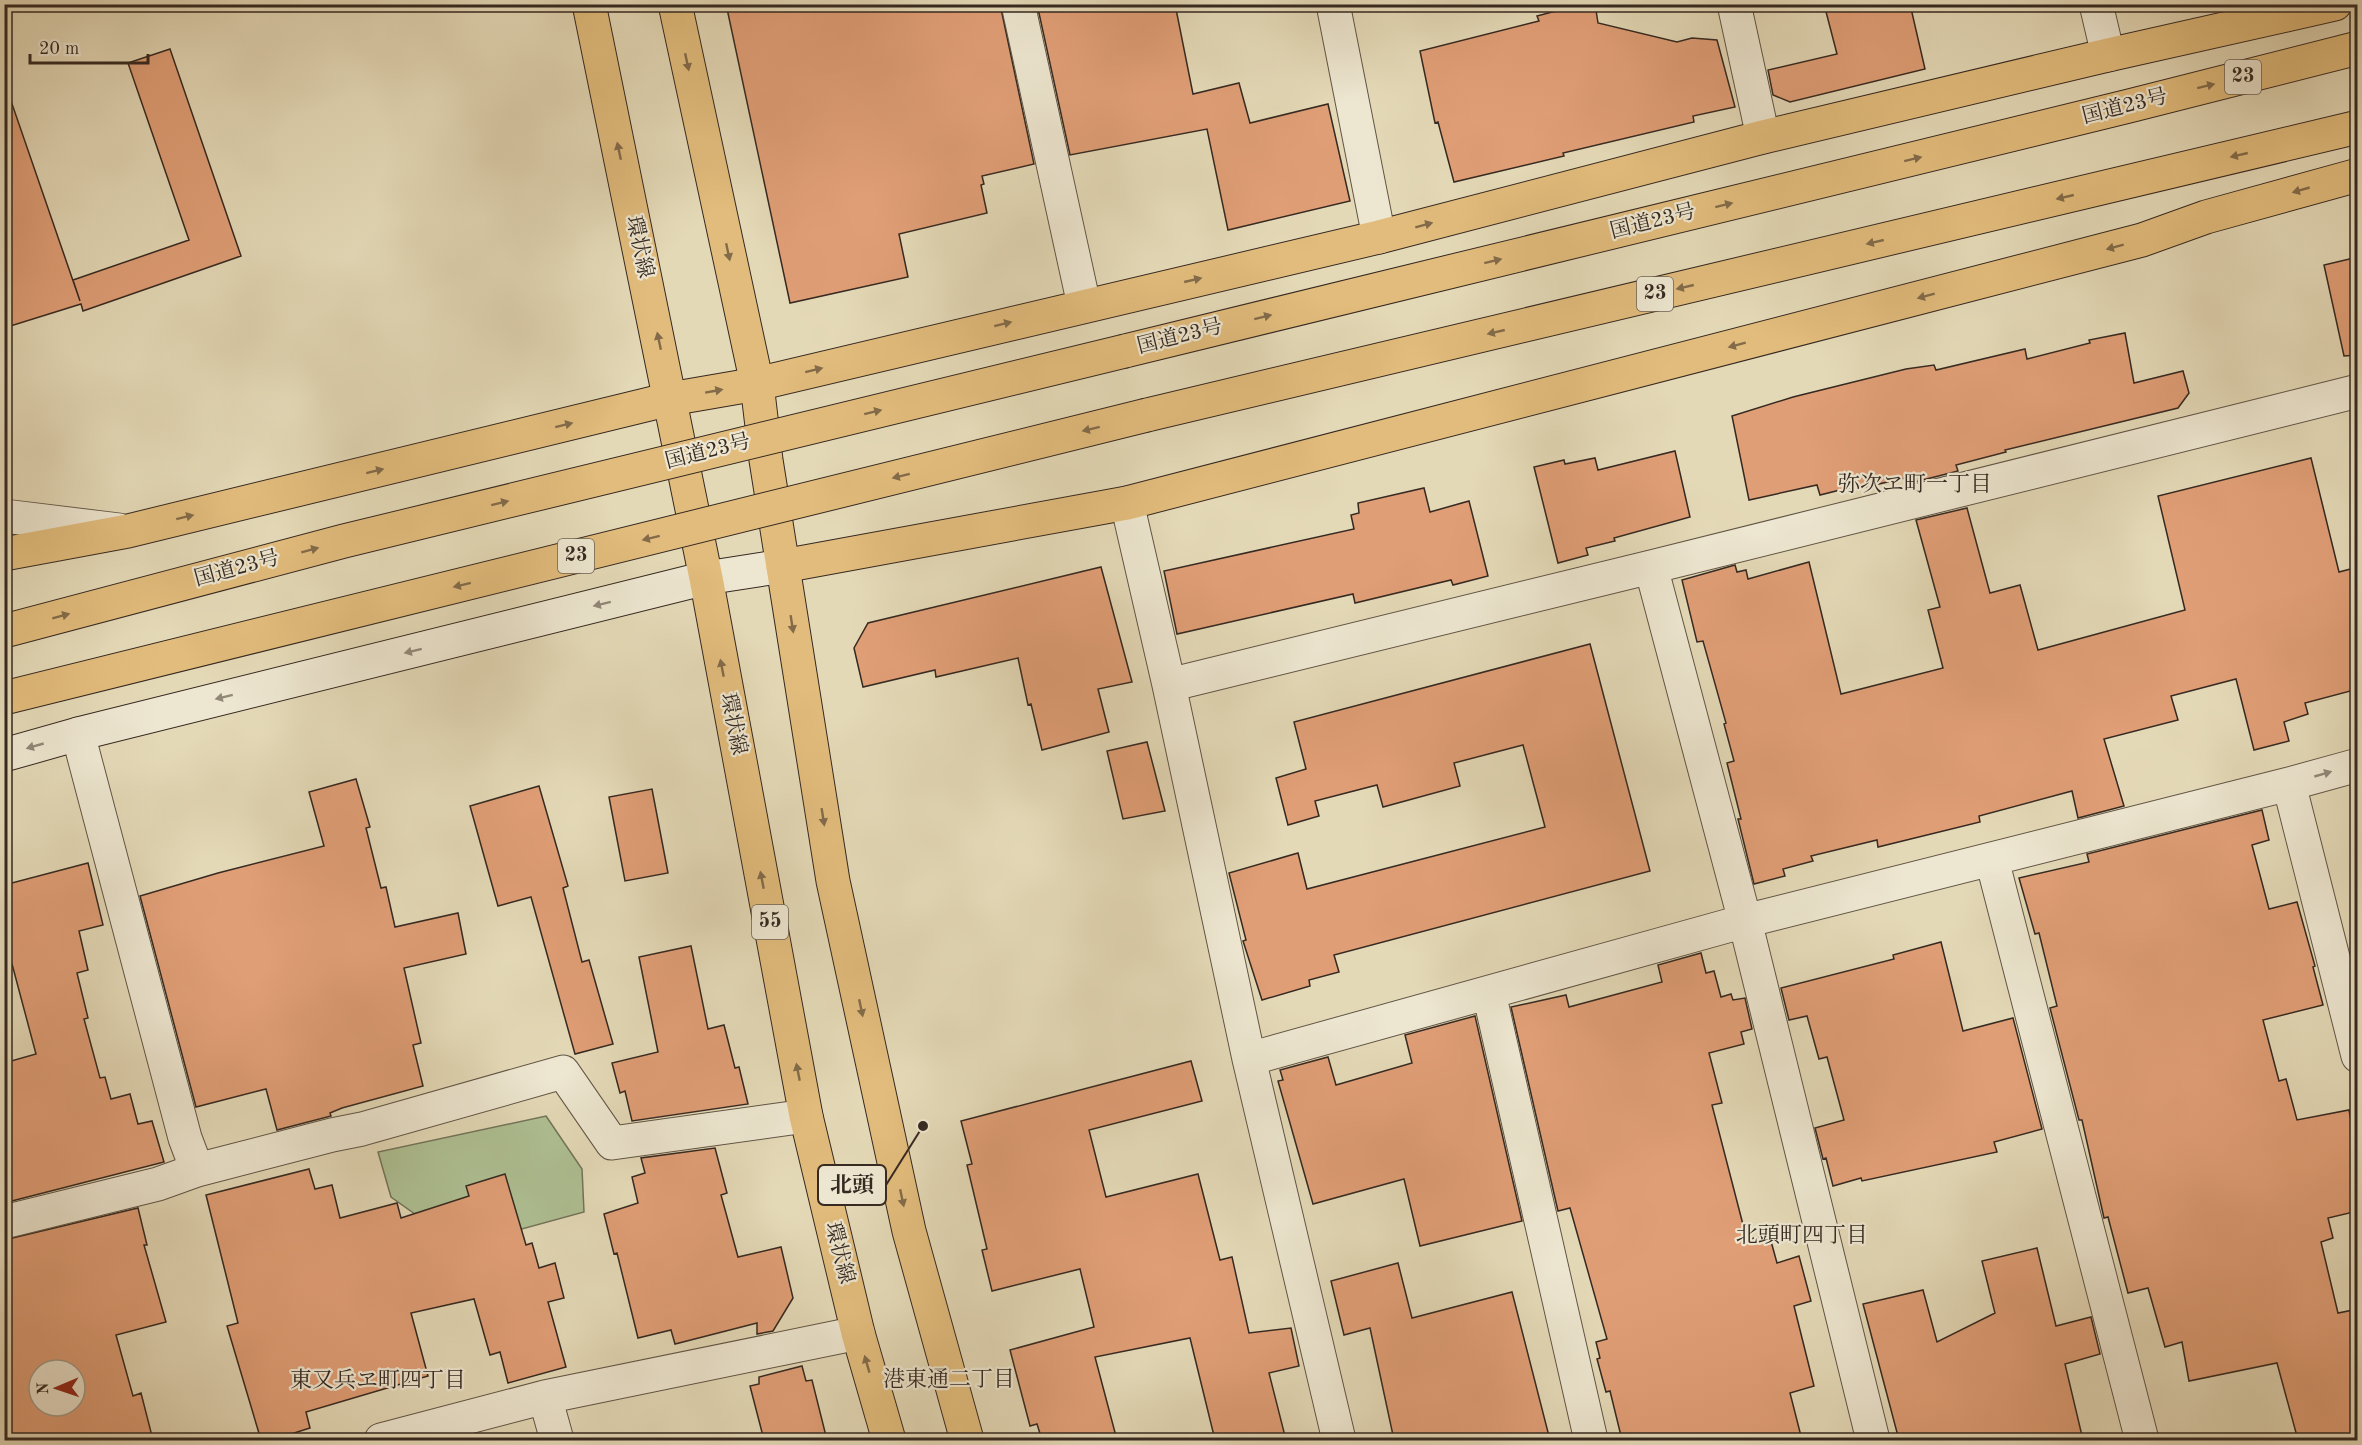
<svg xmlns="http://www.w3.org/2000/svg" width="2362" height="1445" font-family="'Old Standard TT','Noto Serif JP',serif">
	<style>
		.green { fill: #aec093; stroke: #72745a; stroke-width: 1.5 }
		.building { fill: #e09e76; stroke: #352921; stroke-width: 1.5; fill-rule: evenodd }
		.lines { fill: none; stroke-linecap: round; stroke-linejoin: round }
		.street-casing { stroke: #615546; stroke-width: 35 }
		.secondary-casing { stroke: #352921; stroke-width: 35 }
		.primary-casing { stroke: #352921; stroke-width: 35 }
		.highway-casing { stroke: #352921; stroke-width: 35 }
		.street { stroke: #ede6d0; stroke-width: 33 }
		.secondary { stroke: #ede6d0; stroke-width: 33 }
		.primary { stroke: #e2bc7c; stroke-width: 33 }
		.highway { stroke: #e2bc7c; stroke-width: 33 }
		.highway-bridge-casing { stroke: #352921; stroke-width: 35; stroke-linecap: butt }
		.highway-bridge { stroke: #e2bc7c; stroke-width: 33 }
		.oneway { fill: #836b4a }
		.oneway2 { fill: #918878 }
		.labels { text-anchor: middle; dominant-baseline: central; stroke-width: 4.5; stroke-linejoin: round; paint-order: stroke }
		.shield { fill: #ede6d0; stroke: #6c6256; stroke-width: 1.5 }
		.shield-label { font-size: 20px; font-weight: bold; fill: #352921 }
		.street-label { font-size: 21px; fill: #352921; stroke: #ede6d0 }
		.neighbourhood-label { font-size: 22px; fill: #352921; stroke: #ede6d0 }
		.leader { fill: none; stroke: #352921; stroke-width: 2 }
		.callout-dot { fill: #352921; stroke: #ede6d0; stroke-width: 2 }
		.callout { fill: #ede6d0; stroke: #352921; stroke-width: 2 }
		.callout-label { font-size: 22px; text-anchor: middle; font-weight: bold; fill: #352921 }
	</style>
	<rect width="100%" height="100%" fill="#e4d9b7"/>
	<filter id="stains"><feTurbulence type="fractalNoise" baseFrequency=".00333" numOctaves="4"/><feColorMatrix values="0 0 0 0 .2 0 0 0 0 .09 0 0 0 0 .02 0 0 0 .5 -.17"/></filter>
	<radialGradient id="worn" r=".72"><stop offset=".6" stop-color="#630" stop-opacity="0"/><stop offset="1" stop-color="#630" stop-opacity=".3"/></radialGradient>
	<path class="green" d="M 546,1116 L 582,1169 L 584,1212 L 460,1246 L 391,1197 L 378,1152 Z"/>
	<path class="building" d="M 726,4 L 1000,4 L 1034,164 L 982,176 L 984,184 L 981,185 L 987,213 L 899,234 L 908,277 L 790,303 Z
		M 1037,4 L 1064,4 L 1065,11 L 1094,4 L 1175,4 L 1193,94 L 1239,83 L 1250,123 L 1328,104 L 1350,201 L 1228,230 L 1207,129 L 1070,155 Z
		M 1582,4 L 1595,4 L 1598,23 L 1677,42 L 1692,38 L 1717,40 L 1735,107 L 1693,116 L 1694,122 L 1563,153 L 1564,156 L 1454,182 L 1438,122 L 1435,123 L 1420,51 L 1539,21 L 1537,16 Z
		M 1824,4 L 1910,4 L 1925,69 L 1790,102 L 1773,95 L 1768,70 L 1837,54 Z
		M 170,49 L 241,256 L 83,311 L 81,304 L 4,328 L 4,99 L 10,98 L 80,301 L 73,280 L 189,240 L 128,63 Z
		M 2358,257 L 2358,355 L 2344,356 L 2324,265 Z
		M 2125,333 L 2134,383 L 2183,371 L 2189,393 L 2178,408 L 2005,450 L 2006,452 L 1956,465 L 1958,471 L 1907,484 L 1905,478 L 1857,489 L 1856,486 L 1820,495 L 1817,485 L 1749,500 L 1732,416 L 1793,397 L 1906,369 L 1934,365 L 1936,370 L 2025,349 L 2027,359 L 2090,343 L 2089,340 Z
		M 1675,451 L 1690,517 L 1614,538 L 1615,541 L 1586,548 L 1588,555 L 1558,563 L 1534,467 L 1564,460 L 1565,464 L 1595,458 L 1598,470 Z
		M 2311,458 L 2339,572 L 2358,567 L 2358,689 L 2305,703 L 2308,714 L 2284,722 L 2289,741 L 2254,750 L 2236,679 L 2171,696 L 2178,720 L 2104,739 L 2124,806 L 2078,818 L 2072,791 L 1979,816 L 1980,822 L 1878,847 L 1877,840 L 1811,856 L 1813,861 L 1783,869 L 1785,876 L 1754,884 L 1738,819 L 1741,819 L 1727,763 L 1734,761 L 1724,724 L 1726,723 L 1703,641 L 1697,642 L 1682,580 L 1735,565 L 1737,572 L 1746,570 L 1748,579 L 1809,562 L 1841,694 L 1943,668 L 1928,610 L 1940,607 L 1916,520 L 1967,508 L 1990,593 L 2020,585 L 2038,650 L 2185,610 L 2158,496 Z
		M 1424,488 L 1430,512 L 1469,501 L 1488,576 L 1453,585 L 1451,580 L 1355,603 L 1353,594 L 1177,634 L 1164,571 L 1354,529 L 1351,515 L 1359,513 L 1358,503 Z
		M 1101,567 L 1132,682 L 1098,689 L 1109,732 L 1042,750 L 1031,704 L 1028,705 L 1018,658 L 936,677 L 935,670 L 863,687 L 854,648 L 868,623 Z
		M 1590,644 L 1650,871 L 1334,955 L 1339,972 L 1309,980 L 1310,986 L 1262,1000 L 1243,941 L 1246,940 L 1229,873 L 1298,853 L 1307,889 L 1545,827 L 1523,745 L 1454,763 L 1460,786 L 1383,807 L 1377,785 L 1315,801 L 1319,816 L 1288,825 L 1276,778 L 1306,769 L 1294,722 Z
		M 1147,742 L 1165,811 L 1123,819 L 1107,751 Z
		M 356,779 L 370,827 L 366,828 L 381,888 L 386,887 L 395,927 L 458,913 L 466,954 L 404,968 L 421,1043 L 413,1045 L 423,1086 L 342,1108 L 330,1113 L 331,1116 L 277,1130 L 266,1089 L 196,1107 L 140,896 L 218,873 L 324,846 L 309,792 Z
		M 539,786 L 568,886 L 563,888 L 582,962 L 589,960 L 613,1044 L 575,1054 L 531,897 L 498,906 L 470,806 Z
		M 652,789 L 668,873 L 625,881 L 609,797 Z
		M 2262,810 L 2269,840 L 2252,845 L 2269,909 L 2297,902 L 2315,966 L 2313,967 L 2323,1005 L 2263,1020 L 2279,1081 L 2286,1079 L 2297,1120 L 2349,1110 L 2358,1155 L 2358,1211 L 2328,1218 L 2333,1238 L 2321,1242 L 2338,1313 L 2358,1309 L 2358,1440 L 2298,1440 L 2277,1363 L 2189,1381 L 2182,1342 L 2165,1347 L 2148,1288 L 2128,1293 L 2108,1217 L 2104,1218 L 2082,1120 L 2079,1120 L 2050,1008 L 2057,1006 L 2039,933 L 2035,934 L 2019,878 L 2089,862 L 2087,854 Z
		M 88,863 L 103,925 L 79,931 L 88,970 L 77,973 L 88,1018 L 84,1019 L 100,1078 L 105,1077 L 111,1099 L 130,1094 L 138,1124 L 152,1121 L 164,1162 L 4,1203 L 4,1063 L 36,1054 L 12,964 L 9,965 L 4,944 L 4,885 Z
		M 1941,942 L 1963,1031 L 2013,1018 L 2042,1129 L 1994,1142 L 1997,1152 L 1862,1181 L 1861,1178 L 1833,1186 L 1826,1158 L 1823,1159 L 1815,1128 L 1844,1120 L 1827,1057 L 1819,1059 L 1807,1016 L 1789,1020 L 1781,988 L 1894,959 L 1893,955 Z
		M 691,946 L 708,1029 L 724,1025 L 735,1068 L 739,1067 L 748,1104 L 632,1121 L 625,1091 L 620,1093 L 612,1063 L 658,1052 L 639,957 Z
		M 1701,953 L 1706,973 L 1714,971 L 1721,997 L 1731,994 L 1733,1000 L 1745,998 L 1752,1029 L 1741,1032 L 1744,1044 L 1709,1053 L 1722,1103 L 1712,1105 L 1747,1240 L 1769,1234 L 1777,1263 L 1799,1256 L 1811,1301 L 1794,1306 L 1814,1386 L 1790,1393 L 1802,1440 L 1622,1440 L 1610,1391 L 1606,1392 L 1597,1359 L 1600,1358 L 1596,1342 L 1607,1339 L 1570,1208 L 1558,1211 L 1511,1007 L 1566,995 L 1569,1007 L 1662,982 L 1658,965 Z
		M 1475,1016 L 1522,1221 L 1420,1246 L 1404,1179 L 1313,1204 L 1278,1081 L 1283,1080 L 1280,1070 L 1328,1057 L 1336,1085 L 1412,1063 L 1405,1035 Z
		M 1191,1061 L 1202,1101 L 1089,1130 L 1106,1197 L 1198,1174 L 1220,1260 L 1232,1257 L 1249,1333 L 1291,1328 L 1299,1366 L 1269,1373 L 1286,1440 L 1215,1440 L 1190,1338 L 1095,1357 L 1117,1440 L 1042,1440 L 1037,1424 L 1030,1426 L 1010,1350 L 1094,1327 L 1080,1269 L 992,1291 L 982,1250 L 987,1249 L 967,1165 L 972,1164 L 961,1121 Z
		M 715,1148 L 727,1193 L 721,1195 L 738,1257 L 781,1247 L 793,1298 L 773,1331 L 757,1334 L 757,1323 L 675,1344 L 671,1330 L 638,1338 L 617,1253 L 614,1254 L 604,1214 L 638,1203 L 632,1177 L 645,1173 L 641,1158 Z
		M 309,1169 L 315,1189 L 332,1185 L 340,1218 L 397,1203 L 401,1218 L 469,1196 L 466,1186 L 505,1174 L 526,1245 L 532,1243 L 539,1268 L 555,1263 L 564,1298 L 548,1302 L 566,1367 L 508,1383 L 500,1352 L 490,1355 L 474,1299 L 411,1313 L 428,1376 L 306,1412 L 310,1428 L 291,1434 L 293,1440 L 261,1440 L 227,1326 L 238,1323 L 206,1195 Z
		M 138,1208 L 147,1245 L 144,1245 L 166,1322 L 116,1335 L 133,1396 L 141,1393 L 153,1440 L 11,1440 L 4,1415 L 4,1240 ZM 39,1370 L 75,1370 L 75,1406 L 39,1406 Z
		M 2037,1248 L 2056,1326 L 2091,1317 L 2100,1354 L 2065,1364 L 2083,1440 L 1899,1440 L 1863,1304 L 1923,1290 L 1937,1342 L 1995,1313 L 1982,1261 Z
		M 1398,1263 L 1412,1318 L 1512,1292 L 1550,1440 L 1394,1440 L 1370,1328 L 1344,1335 L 1331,1281 Z
		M 802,1366 L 806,1381 L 812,1380 L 827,1440 L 764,1440 L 750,1386 L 759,1384 L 759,1377 Z"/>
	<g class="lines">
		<defs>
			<path id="street" d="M 1018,4 L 1084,305
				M 1333,4 L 1379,237
				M 1734,4 L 1763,137
				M 2096,4 L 2108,55
				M 1127,503 L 1169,685 L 1249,1059 L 1339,1440
				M 4,516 L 119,530
				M 1651,567 L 1745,921 L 1873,1440
				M 1169,685 L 1651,567 L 2358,391
				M 78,734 L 185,1138 L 197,1170
				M 2289,784 L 2358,1056
				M 1992,860 L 2142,1440
				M 1489,993 L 1591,1440
				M 1249,1059 L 1745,921 L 2289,784 L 2358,765
				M 4,1222 L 158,1184 L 197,1170 L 332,1135 L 362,1129 L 563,1072 L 612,1143 L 806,1116
				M 545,1397 L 557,1440
				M 381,1440 L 545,1397 L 858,1333"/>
			<path id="secondary" d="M 4,755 L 78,734 L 706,578 L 783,566"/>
			<path id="primary" d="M 589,4 L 706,578 L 806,1116 L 858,1333 L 889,1440
				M 675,4 L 757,384 L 766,460 L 833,881 L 909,1231 L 967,1440"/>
			<path id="highway" d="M 1125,351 L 2129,106 L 2358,48
				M 1147,415 L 2358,127
				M 4,554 L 128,531 L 670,399 L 757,384 L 1379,237 L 1763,137 L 2108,55 L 2335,4
				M 783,566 L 1127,503 L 2142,240 L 2206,217 L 2358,175"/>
		</defs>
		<use href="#street" class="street-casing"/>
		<use href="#secondary" class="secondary-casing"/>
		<use href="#primary" class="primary-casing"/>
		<use href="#highway" class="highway-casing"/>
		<use href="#street" class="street"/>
		<use href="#secondary" class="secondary"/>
		<use href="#primary" class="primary"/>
		<use href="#highway" class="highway"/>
		<defs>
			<path id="highway-bridge" d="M 4,631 L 344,541 L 1125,351
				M 4,698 L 1147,415"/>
		</defs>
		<use href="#highway-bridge" class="highway-bridge-casing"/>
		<use href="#highway-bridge" class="highway-bridge"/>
	</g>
	<defs><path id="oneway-solid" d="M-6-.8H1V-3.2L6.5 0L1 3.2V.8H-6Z" transform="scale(1.5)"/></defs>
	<g class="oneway">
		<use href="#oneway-solid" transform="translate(687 62) rotate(78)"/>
		<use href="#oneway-solid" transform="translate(2206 86) rotate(-14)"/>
		<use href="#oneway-solid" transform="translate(619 151) rotate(-102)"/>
		<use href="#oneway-solid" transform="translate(2239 155) rotate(167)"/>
		<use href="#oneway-solid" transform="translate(1913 159) rotate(-14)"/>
		<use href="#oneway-solid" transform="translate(2301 190) rotate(164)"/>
		<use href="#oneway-solid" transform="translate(2065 197) rotate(167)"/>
		<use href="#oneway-solid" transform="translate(1724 205) rotate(-14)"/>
		<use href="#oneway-solid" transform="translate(1424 225) rotate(-15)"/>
		<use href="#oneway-solid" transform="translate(1875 242) rotate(167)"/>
		<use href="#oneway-solid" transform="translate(2115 247) rotate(165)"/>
		<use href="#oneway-solid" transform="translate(728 252) rotate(78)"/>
		<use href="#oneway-solid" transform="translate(1493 261) rotate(-14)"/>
		<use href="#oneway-solid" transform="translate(1193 280) rotate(-13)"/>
		<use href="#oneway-solid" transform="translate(1685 287) rotate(167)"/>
		<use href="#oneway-solid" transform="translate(1926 296) rotate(165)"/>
		<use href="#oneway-solid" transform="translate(1263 317) rotate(-14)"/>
		<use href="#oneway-solid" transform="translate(1003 324) rotate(-14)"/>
		<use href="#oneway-solid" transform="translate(1496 332) rotate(167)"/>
		<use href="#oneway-solid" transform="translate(659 341) rotate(-102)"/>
		<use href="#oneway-solid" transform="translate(1737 345) rotate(165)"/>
		<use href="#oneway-solid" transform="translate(814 370) rotate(-14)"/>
		<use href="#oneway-solid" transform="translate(714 391) rotate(-10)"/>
		<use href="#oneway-solid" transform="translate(873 412) rotate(-14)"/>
		<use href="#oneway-solid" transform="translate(564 425) rotate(-14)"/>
		<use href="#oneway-solid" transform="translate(1091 429) rotate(166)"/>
		<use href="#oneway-solid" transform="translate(375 471) rotate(-14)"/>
		<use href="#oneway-solid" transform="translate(901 476) rotate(166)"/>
		<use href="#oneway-solid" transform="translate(500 503) rotate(-14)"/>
		<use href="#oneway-solid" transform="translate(185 517) rotate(-14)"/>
		<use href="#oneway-solid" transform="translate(651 538) rotate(166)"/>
		<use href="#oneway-solid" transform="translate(310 550) rotate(-15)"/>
		<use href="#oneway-solid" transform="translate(462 585) rotate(166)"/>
		<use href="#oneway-solid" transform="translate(61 616) rotate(-15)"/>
		<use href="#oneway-solid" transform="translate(792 624) rotate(81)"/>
		<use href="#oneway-solid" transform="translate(722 668) rotate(-101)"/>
		<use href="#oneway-solid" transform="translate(823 817) rotate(81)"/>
		<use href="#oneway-solid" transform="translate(762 880) rotate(-101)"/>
		<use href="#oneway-solid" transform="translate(861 1008) rotate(78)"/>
		<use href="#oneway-solid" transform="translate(798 1072) rotate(-101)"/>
		<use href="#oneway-solid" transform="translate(902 1198) rotate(78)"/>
		<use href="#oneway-solid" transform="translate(867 1364) rotate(-106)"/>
	</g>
	<g class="oneway2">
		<use href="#oneway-solid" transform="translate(602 604) rotate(166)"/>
		<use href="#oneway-solid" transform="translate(413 651) rotate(166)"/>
		<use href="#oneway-solid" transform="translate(224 697) rotate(166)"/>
		<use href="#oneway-solid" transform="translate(35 746) rotate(164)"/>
		<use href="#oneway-solid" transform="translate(2323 774) rotate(-16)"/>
	</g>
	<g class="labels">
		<g class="shield">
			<rect x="2225" y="60" width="36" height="34" rx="4.5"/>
			<rect x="1637" y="277" width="36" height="34" rx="4.5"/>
			<rect x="558" y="539" width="36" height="34" rx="4.5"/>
			<rect x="752" y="905" width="36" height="34" rx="4.5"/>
		</g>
		<g class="shield-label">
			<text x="2243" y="77">23</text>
			<text x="1655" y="294">23</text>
			<text x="576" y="556">23</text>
			<text x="770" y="922">55</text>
		</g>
		<g class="street-label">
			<text transform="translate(2125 107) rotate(-14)">国道23号</text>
			<text transform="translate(1653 222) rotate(-14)">国道23号</text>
			<text transform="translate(639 247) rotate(78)">環状線</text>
			<text transform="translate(1180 337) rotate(-14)">国道23号</text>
			<text transform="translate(708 452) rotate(-14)">国道23号</text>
			<text transform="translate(237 569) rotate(-15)">国道23号</text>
			<text transform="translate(733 724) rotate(79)">環状線</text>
			<text transform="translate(839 1253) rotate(76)">環状線</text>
		</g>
		<g class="neighbourhood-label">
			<text x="1915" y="485">弥次ヱ町一丁目</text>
			<text x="1802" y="1236">北頭町四丁目</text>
			<text x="949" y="1380">港東通二丁目</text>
			<text x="378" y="1381">東又兵ヱ町四丁目</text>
		</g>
	</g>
	<path class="leader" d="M923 1126L886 1185"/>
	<circle class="callout-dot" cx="923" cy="1126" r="6"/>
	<rect class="callout" x="818" y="1165" width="68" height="40" rx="6"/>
	<g class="callout-label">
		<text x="852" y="1192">北頭</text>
	</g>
	<rect width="2362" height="1445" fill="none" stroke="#e4d9b7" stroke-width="24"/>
	<rect x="6" y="6" width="2350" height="1433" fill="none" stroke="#352921" stroke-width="3"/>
	<rect x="12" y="12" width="2338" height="1421" fill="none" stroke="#352921" stroke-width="1.5"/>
	<g transform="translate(57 1388) rotate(268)"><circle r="28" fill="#ede6d0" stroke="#a39a8a" stroke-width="1.5"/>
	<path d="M0-4.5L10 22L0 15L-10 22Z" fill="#8f2418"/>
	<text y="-9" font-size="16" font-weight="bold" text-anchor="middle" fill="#352921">N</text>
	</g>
	<path d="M30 54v9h118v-9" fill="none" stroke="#352921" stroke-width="3"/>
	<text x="39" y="54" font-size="18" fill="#352921" stroke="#ede6d0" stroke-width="4.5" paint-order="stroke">20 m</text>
	<rect width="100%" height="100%" filter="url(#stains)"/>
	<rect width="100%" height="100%" fill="url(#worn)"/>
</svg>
